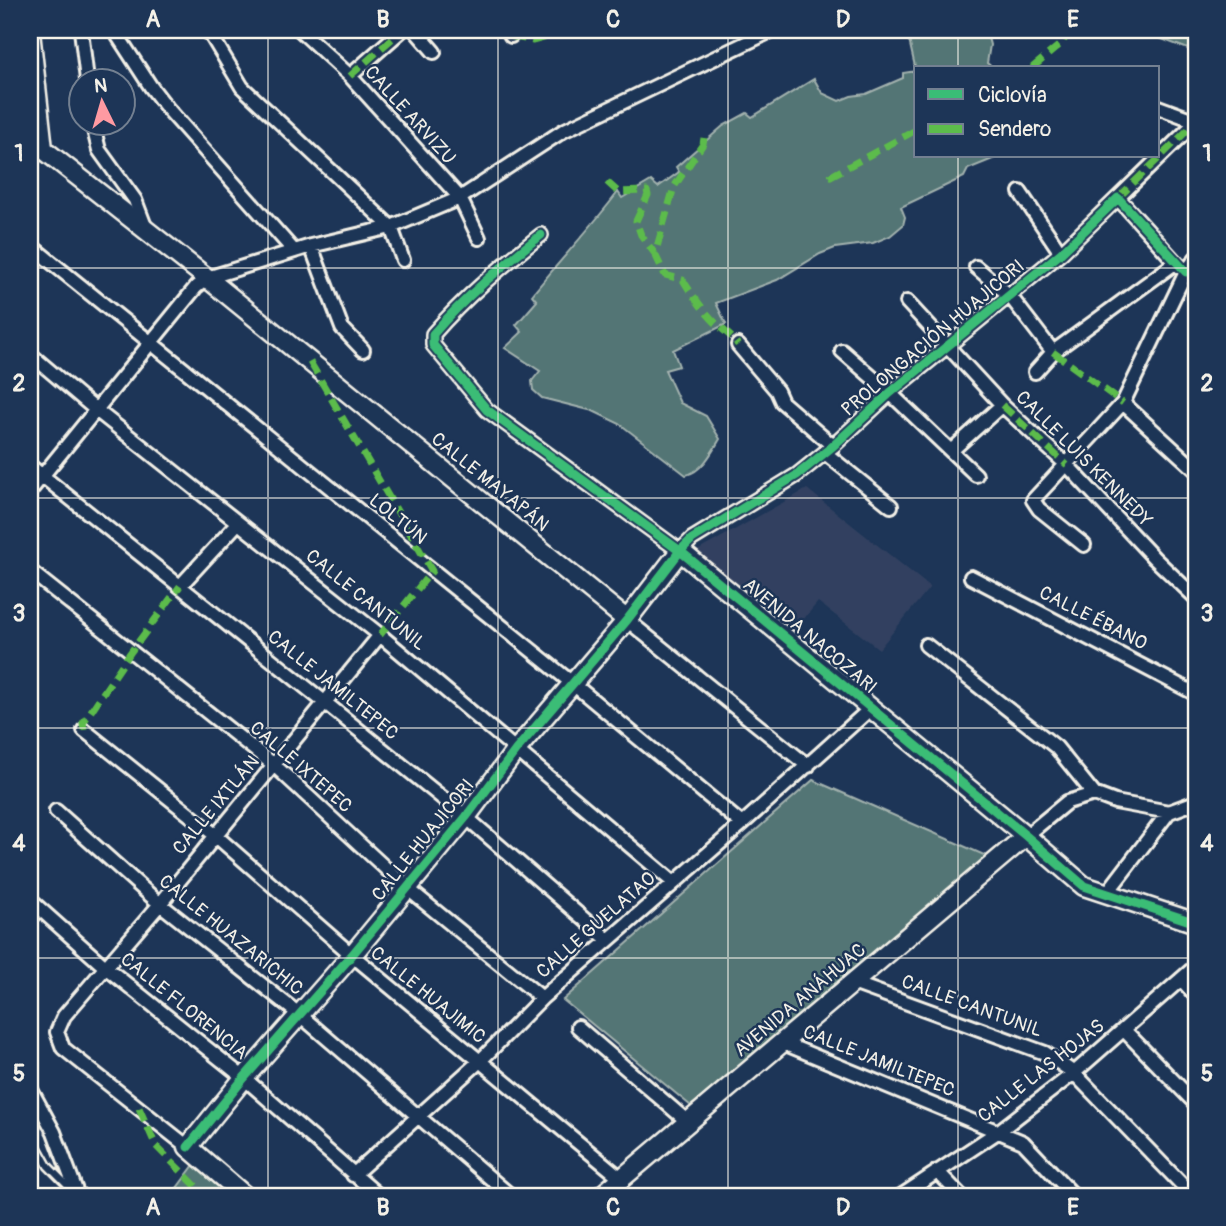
<svg xmlns="http://www.w3.org/2000/svg" width="1226" height="1226" font-family="Pangolin,sans-serif">
	<style>
		.built { fill: #324160 }
		.green { fill: #527475; stroke: #a3b2ae; stroke-width: 2 }
		.lines { fill: none; stroke-linecap: round; stroke-linejoin: round }
		.lane-casing { stroke: #f4f1e8; stroke-width: 11 }
		.street-casing { stroke: #f4f1e8; stroke-width: 18 }
		.secondary-casing { stroke: #f4f1e8; stroke-width: 23 }
		.lane { stroke: #1d3557; stroke-width: 6 }
		.street { stroke: #1d3557; stroke-width: 12 }
		.secondary { stroke: #1d3557; stroke-width: 18 }
		.quiet { stroke: #5cbc4b; stroke-width: 7; stroke-dasharray: 14 7; stroke-linecap: butt }
		.cycleway-casing { stroke: #1d3557; stroke-width: 13 }
		.cycleway { stroke: #3abd76; stroke-width: 9 }
		.grid { fill: none; stroke: #f4f1e8; stroke-width: 2; stroke-opacity: 0.55 }
		.labels { text-anchor: middle; dominant-baseline: central; stroke-width: 5; stroke-linejoin: round; paint-order: stroke }
		.street-label { font-size: 19px; fill: #f4f1e8; stroke: #1d3557 }
		.neatline { fill: none; stroke: #f4f1e8; stroke-width: 2.5 }
		.grid-label { font-size: 23px; text-anchor: middle; font-weight: bold; fill: #f4f1e8 }
	</style>
	<rect width="100%" height="100%" fill="#1d3557"/>
	<filter id="ink" filterUnits="userSpaceOnUse"><feTurbulence type="fractalNoise" baseFrequency=".0143" numOctaves="2"/><feDisplacementMap in="SourceGraphic" scale="14" xChannelSelector="R" yChannelSelector="G"/><feConvolveMatrix kernelMatrix="1 2 1 2 8 2 1 2 1" color-interpolation-filters="sRGB"/></filter>
	<g filter="url(#ink)">
		<path class="built" d="M 807,489 L 930,587 L 879,649 L 818,602 L 792,633 L 697,551 Z"/>
		<path class="green" d="M 919,30 L 986,30 L 990,45 L 987,63 L 993,68 L 916,68 L 916,156 L 1000,156 L 968,169 L 964,177 L 901,207 L 905,217 L 903,225 L 890,236 L 873,243 L 835,248 L 820,254 L 777,280 L 716,303 L 726,324 L 673,350 L 679,366 L 665,370 L 680,403 L 706,416 L 720,439 C 712,452 702,472 686,475 L 620,424 L 593,411 L 542,398 L 533,390 L 532,381 L 540,371 L 505,348 L 522,332 L 516,325 L 537,301 L 532,295 C 560,260 591,228 618,192 L 622,198 L 651,181 L 658,187 L 679,172 L 676,167 L 723,126 L 747,113 L 752,117 L 814,79 L 822,93 L 839,101 L 851,96 L 866,94 L 903,78 L 903,73 L 916,71 L 909,40 Z
			M 1141,30 L 1196,30 L 1196,52 L 1143,32 Z
			M 813,780 L 991,858 L 691,1106 L 563,1000 Z
			M 194,1165 L 230,1196 L 171,1196 Z"/>
		<g class="lines">
			<defs>
				<path id="lane" d="M 30,1134 L 48,1166 L 71,1189"/>
				<path id="street" d="M 81,30 L 87,80
					M 114,30 L 151,87 L 168,109 L 294,251
					M 208,30 L 242,87 L 391,227 L 403,260
					M 300,30 L 350,76 L 460,198 L 479,238
					M 415,30 L 434,52
					M 508,30 L 511,36
					M 350,76 L 402,30
					M 1158,107 L 1196,121
					M 92,122 L 99,150 L 135,200 L 146,229
					M 30,160 L 43,149
					M 1020,192 L 1061,253
					M 1118,198 L 1180,267
					M 541,235 C 502,266 465,297 433,334 L 433,345 L 487,410 L 680,551 L 692,539 L 797,475 L 833,446 L 890,393 L 1061,253 L 1196,122
					M 30,245 L 572,683 L 742,824
					M 311,246 L 342,328 L 363,350
					M 976,267 L 1010,296 L 1053,352
					M 907,302 L 1002,405 L 1067,465 L 1154,558 L 1196,598
					M 738,345 L 777,391 L 782,402 L 833,446
					M 842,351 L 890,393 L 976,475
					M 30,354 L 96,410 L 380,635 L 673,882
					M 1035,372 L 1053,352 L 1175,263
					M 1123,403 L 1196,470
					M 951,451 L 1002,405
					M 825,453 L 891,506
					M 30,466 L 323,701 L 466,817 L 607,939
					M 30,491 L 196,287 L 207,278 L 311,246 L 391,227 L 460,198 L 563,131 L 773,30
					M 1084,545 L 1039,509 L 1033,500 L 1123,403 L 1186,272 L 1196,258
					M 30,571 L 274,765 L 407,888 L 542,998
					M 971,577 L 1196,694
					M 180,586 L 238,523
					M 627,620 L 808,766
					M 926,645 L 1056,747 L 1094,794
					M 84,730 L 215,835 L 352,955 L 622,1179
					M 56,811 L 160,904 L 300,1015 L 511,1196
					M 1026,836 L 1067,802 L 1094,794 L 1115,802 L 1169,812 L 1196,802
					M 1107,893 L 1169,812
					M 30,900 L 104,966 L 244,1078 L 379,1196
					M 1181,979 L 1196,996
					M 853,983 L 1045,1053 L 1074,1073 L 1193,1196
					M 578,1027 L 688,1122
					M 1124,1030 L 1196,1104
					M 783,1043 L 1023,1142 L 1074,1196
					M 30,1088 L 54,1132 L 78,1196
					M 188,1147 L 63,1048 L 57,1032 L 64,1016 L 160,904 L 380,635
					M 937,1171 L 961,1196
					M 353,1175 L 481,1060 L 542,998 L 742,824 L 870,709
					M 901,1196 L 999,1131 L 1074,1073 L 1196,966"/>
				<path id="secondary" d="M 30,32 L 43,149 L 207,278 L 627,620
					M 245,1196 L 188,1147 L 244,1078 L 352,955 L 466,817 L 516,750 L 627,620 L 680,551 L 1026,836 L 1084,886 L 1196,923
					M 601,1196 L 1026,836"/>
			</defs>
			<use href="#lane" class="lane-casing"/>
			<use href="#street" class="street-casing"/>
			<use href="#secondary" class="secondary-casing"/>
			<use href="#lane" class="lane"/>
			<use href="#street" class="street"/>
			<use href="#secondary" class="secondary"/>
			<path class="quiet" d="M 511,36 L 533,41 L 572,30
				M 1032,68 L 1062,43 L 1070,30
				M 350,76 L 402,30
				M 704,138 L 703,144 L 674,187 L 655,254 L 665,275 L 683,280 C 693,296 704,312 718,325 C 726,333 731,335 738,345
				M 829,177 L 916,130
				M 607,182 L 618,192 L 647,191 L 648,195 L 636,221 L 641,235 L 655,254
				M 1118,198 L 1196,122
				M 1053,352 L 1123,403
				M 310,362 L 432,571 L 380,635
				M 1002,405 L 1067,465
				M 84,730 L 83,723 L 130,653 L 180,586
				M 139,1108 L 156,1146 L 206,1196"/>
			<defs>
				<path id="cycleway" d="M 541,235 C 502,266 465,297 433,334 L 433,345 L 487,410 L 680,551 L 1026,836 L 1084,886 L 1196,923
					M 188,1147 L 244,1078 L 352,955 L 466,817 L 516,750 L 627,620 L 680,551 L 692,539 L 797,475 L 833,446 L 890,393 L 1061,253 L 1118,198 L 1186,272"/>
			</defs>
			<use href="#cycleway" class="cycleway-casing"/>
			<use href="#cycleway" class="cycleway"/>
		</g>
	</g>
	<path class="grid" d="M 268,30 L 268,1196M 498,30 L 498,1196M 728,30 L 728,1196M 958,30 L 958,68M 958,156 L 958,1196M 30,268 L 1196,268M 30,498 L 1196,498M 30,728 L 1196,728M 30,958 L 1196,958"/>
	<g class="labels">
		<g class="street-label">
			<text transform="translate(410 115) rotate(48)">CALLE ARVIZU</text>
			<text transform="translate(933 338) rotate(-40)">PROLONGACIÓN HUAJICORI</text>
			<text transform="translate(1084 459) rotate(45)">CALLE LUIS KENNEDY</text>
			<text transform="translate(490 482) rotate(39)">CALLE MAYAPÁN</text>
			<text transform="translate(398 519) rotate(39)">LOLTÚN</text>
			<text transform="translate(366 600) rotate(39)">CALLE CANTUNIL</text>
			<text transform="translate(1093 618) rotate(27)">CALLE ÉBANO</text>
			<text transform="translate(810 636) rotate(40)">AVENIDA NACOZARI</text>
			<text transform="translate(333 685) rotate(39)">CALLE JAMILTEPEC</text>
			<text transform="translate(301 767) rotate(41)">CALLE IXTEPEC</text>
			<text transform="translate(216 805) rotate(-50)">CALLE IXTLÁN</text>
			<text transform="translate(423 840) rotate(-51)">CALLE HUAJICORI</text>
			<text transform="translate(596 925) rotate(-41)">CALLE GUELATAO</text>
			<text transform="translate(231 935) rotate(39)">CALLE HUAZARICHIC</text>
			<text transform="translate(428 995) rotate(39)">CALLE HUAJIMIC</text>
			<text transform="translate(800 1000) rotate(-40)">AVENIDA ANÁHUAC</text>
			<text transform="translate(184 1006) rotate(39)">CALLE FLORENCIA</text>
			<text transform="translate(972 1006) rotate(20)">CALLE CANTUNIL</text>
			<text transform="translate(879 1061) rotate(22)">CALLE JAMILTEPEC</text>
			<text transform="translate(1041 1071) rotate(-38)">CALLE LAS HOJAS</text>
		</g>
	</g>
	<rect width="1226" height="1226" fill="none" stroke="#1d3557" stroke-width="77"/>
	<rect x="914" y="66" width="245" height="91" fill="#1d3557" stroke="#738091" stroke-width="2"/>
	<rect x="928" y="89" width="35" height="10" fill="#3abd76" stroke="#738091" stroke-width="2"/>
	<text x="978" y="102" font-size="21" fill="#f4f1e8">Ciclovía</text>
	<rect x="928" y="124" width="35" height="10" fill="#5cbc4b" stroke="#738091" stroke-width="2"/>
	<text x="978" y="136" font-size="21" fill="#f4f1e8">Sendero</text>
	<g transform="translate(102 102) rotate(355)"><circle r="33" fill="#1d3557" stroke="#738091" stroke-width="2"/>
	<path d="M0-5L12 26L0 18L-12 26Z" fill="#ff9aa2"/>
	<text y="-10" font-size="19" font-weight="bold" text-anchor="middle" fill="#f4f1e8">N</text>
	</g>
	<rect x="38" y="38" width="1150" height="1150" class="neatline"/>
	<g class="grid-label">
		<text x="153" y="27">A</text>
		<text x="383" y="27">B</text>
		<text x="613" y="27">C</text>
		<text x="843" y="27">D</text>
		<text x="1073" y="27">E</text>
		<text x="19" y="161">1</text>
		<text x="1207" y="161">1</text>
		<text x="19" y="391">2</text>
		<text x="1207" y="391">2</text>
		<text x="19" y="621">3</text>
		<text x="1207" y="621">3</text>
		<text x="19" y="851">4</text>
		<text x="1207" y="851">4</text>
		<text x="19" y="1081">5</text>
		<text x="1207" y="1081">5</text>
		<text x="153" y="1215">A</text>
		<text x="383" y="1215">B</text>
		<text x="613" y="1215">C</text>
		<text x="843" y="1215">D</text>
		<text x="1073" y="1215">E</text>
	</g>
</svg>
